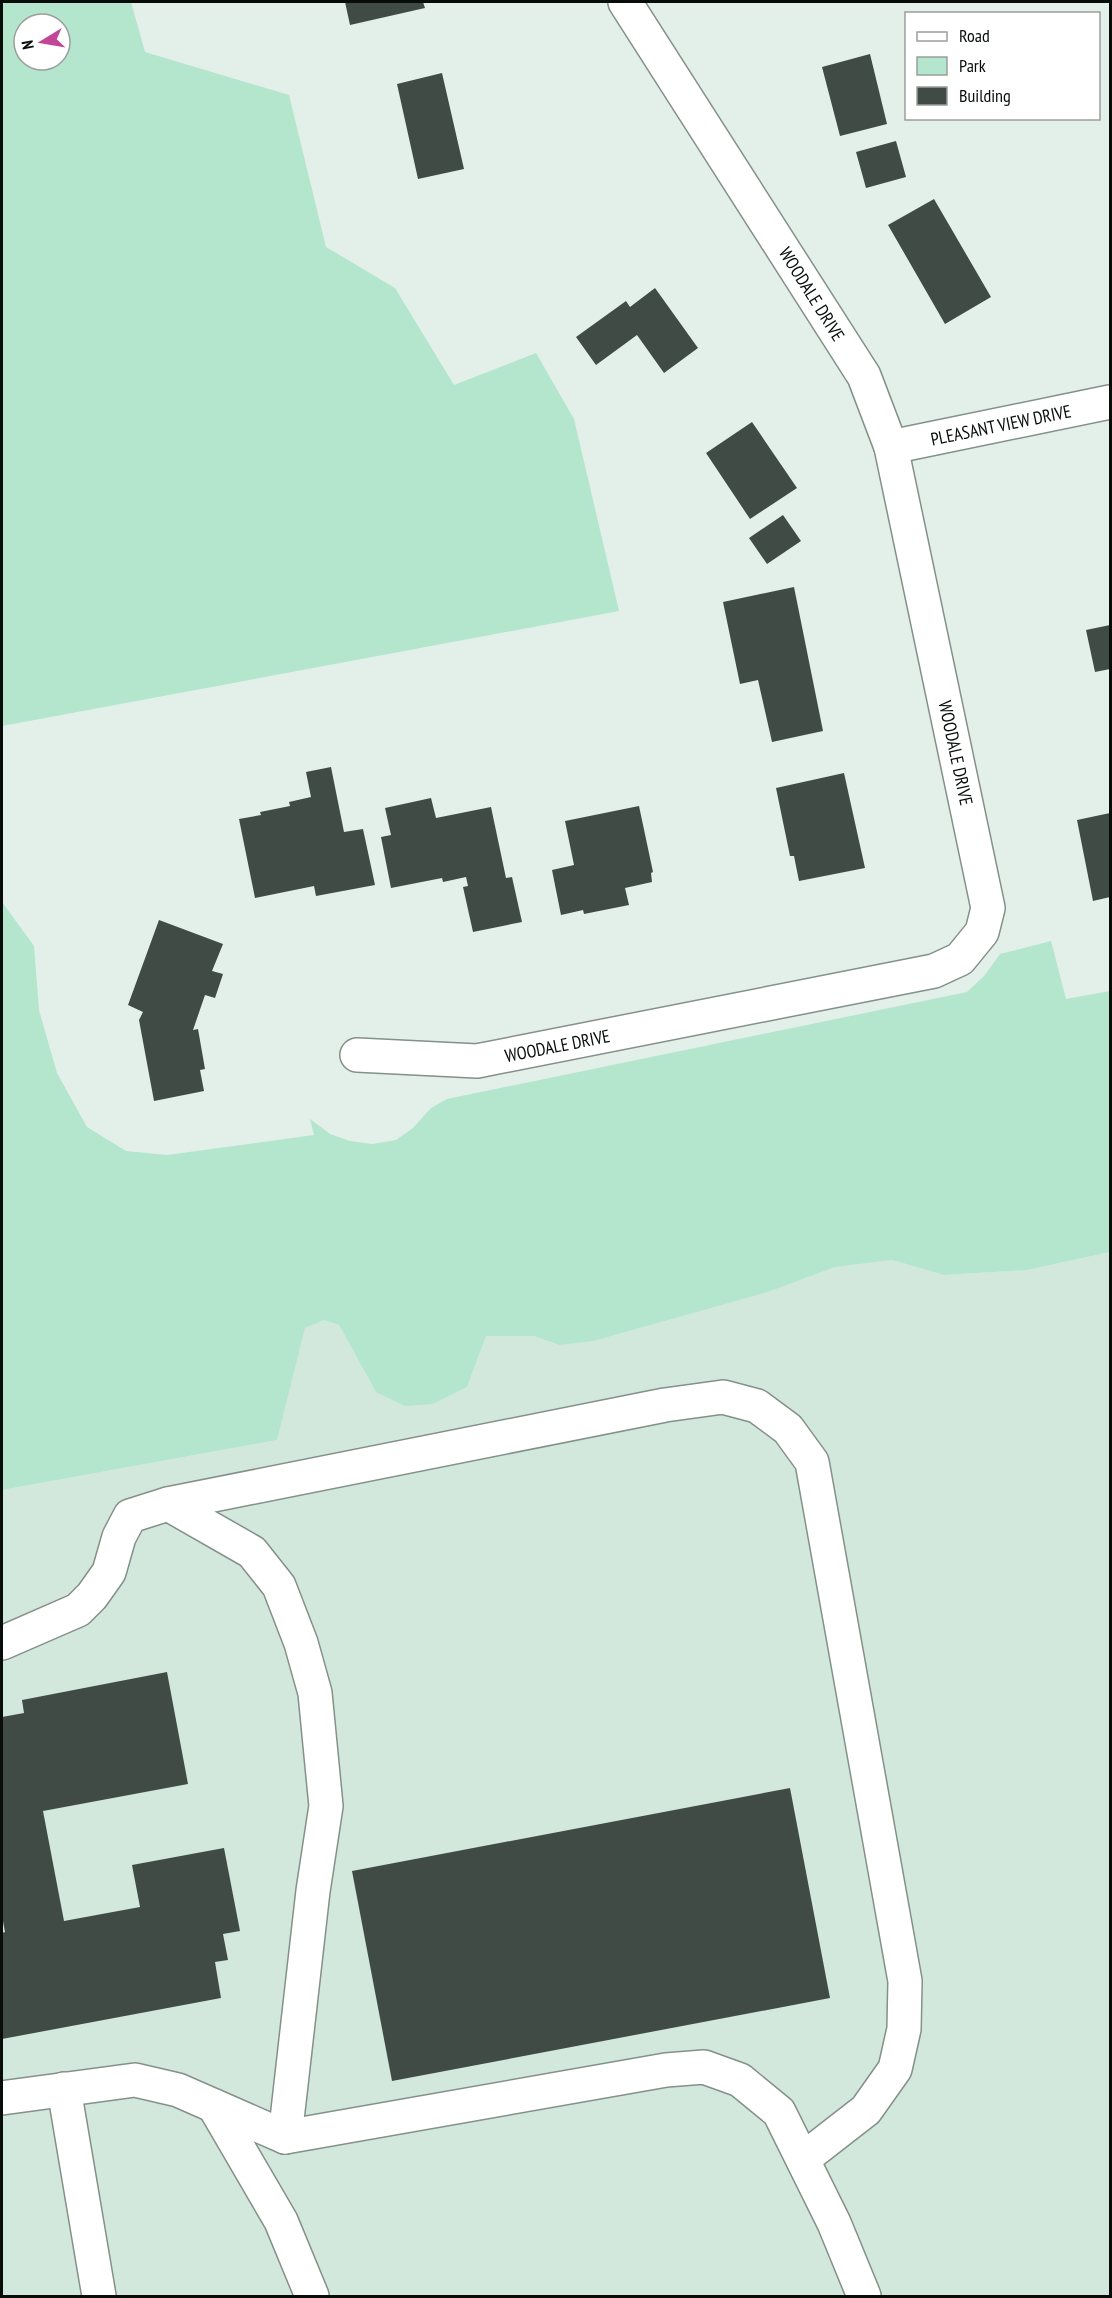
<svg xmlns="http://www.w3.org/2000/svg" width="1112" height="2298" font-family="'PT Sans Narrow',sans-serif">
	<style>
		.built { fill: #d3e8dd }
		.green { fill: #b3e6cd; fill-rule: evenodd }
		.building { fill: #414b46 }
		.lines { fill: none; stroke-linecap: round; stroke-linejoin: round }
		.minor-casing { stroke: #84908a; stroke-width: 36 }
		.minor { stroke: #fff; stroke-width: 33 }
		.labels { text-anchor: middle; dominant-baseline: central; stroke-width: 6; stroke-linejoin: round; paint-order: stroke }
		.street-label { font-size: 18px; fill: #080d0a; stroke: #fff }
	</style>
	<rect width="100%" height="100%" fill="#e3efe9"/>
	<path class="built" d="M 1110,1252 L 1110,2296 L 2,2296 L 2,1490 L 277,1440 L 305,1328 L 324,1319 L 339,1325 L 376,1392 L 467,1387 L 486,1336 L 534,1336 L 559,1345 L 768,1292 L 835,1267 L 892,1260 L 944,1275 L 1027,1270 Z"/>
	<path class="green" d="M 2,2 L 131,2 L 145,52 L 289,95 L 326,247 L 395,288 L 454,385 L 536,353 L 574,419 L 619,611 L 2,726 ZM 24,24 L 60,24 L 60,60 L 24,60 Z
		M 2,902 L 34,946 L 39,1010 L 57,1073 L 87,1127 L 126,1151 L 167,1155 L 314,1135 L 310,1119 L 330,1134 L 350,1141 L 372,1144 L 396,1140 L 413,1128 L 431,1108 L 447,1099 L 967,992 L 984,976 L 1000,954 L 1051,941 L 1066,999 L 1110,991 L 1110,1252 L 1027,1270 L 944,1275 L 892,1260 L 835,1267 L 768,1292 L 593,1341 L 559,1345 L 534,1336 L 486,1336 L 467,1387 L 433,1404 L 405,1406 L 376,1392 L 339,1325 L 324,1320 L 305,1328 L 277,1440 L 2,1490 Z"/>
	<path class="building" d="M 345,2 L 423,2 L 425,8 L 350,25 Z
		M 870,54 L 887,124 L 840,136 L 822,67 Z
		M 442,73 L 464,169 L 418,179 L 397,84 Z
		M 896,141 L 906,177 L 866,188 L 856,152 Z
		M 934,199 L 991,297 L 945,324 L 888,225 Z
		M 655,288 L 698,348 L 664,373 L 637,335 L 596,365 L 576,337 L 626,301 L 630,307 Z
		M 752,422 L 797,488 L 750,519 L 706,453 Z
		M 783,515 L 801,541 L 767,564 L 749,538 Z
		M 794,587 L 823,731 L 772,742 L 758,680 L 740,684 L 723,602 Z
		M 1110,625 L 1110,669 L 1095,672 L 1086,630 Z
		M 331,767 L 344,832 L 363,829 L 375,885 L 316,896 L 314,886 L 255,898 L 239,819 L 261,815 L 260,812 L 290,806 L 289,802 L 311,797 L 306,772 Z
		M 844,773 L 865,868 L 799,881 L 794,856 L 790,856 L 776,788 Z
		M 431,798 L 436,818 L 491,807 L 506,878 L 512,877 L 522,922 L 473,932 L 463,887 L 468,886 L 466,877 L 443,882 L 442,878 L 391,888 L 381,837 L 391,835 L 385,808 Z
		M 639,806 L 653,872 L 651,873 L 652,882 L 625,888 L 629,905 L 584,914 L 583,910 L 561,915 L 552,870 L 574,865 L 565,821 Z
		M 1110,813 L 1110,897 L 1093,901 L 1077,820 Z
		M 159,920 L 223,944 L 212,971 L 223,974 L 215,998 L 205,995 L 193,1030 L 198,1029 L 205,1069 L 200,1070 L 204,1091 L 154,1101 L 139,1020 L 143,1012 L 128,1005 Z
		M 167,1672 L 188,1784 L 43,1811 L 64,1921 L 140,1907 L 132,1865 L 224,1848 L 240,1931 L 223,1934 L 228,1960 L 215,1962 L 221,1998 L 2,2039 L 2,1933 L 5,1932 L 2,1916 L 2,1717 L 24,1713 L 22,1700 Z
		M 790,1788 L 830,1998 L 392,2081 L 352,1871 Z"/>
	<g class="lines">
		<defs>
			<g id="minor">
				<path id="s1" d="M 891,447 L 1110,402"/>
				<path id="s2" d="M 357,1055 L 477,1061 L 934,971 L 960,959 L 982,932 L 988,908 L 891,447 L 864,376 L 625,2"/>
				<path d="M 168,1504 L 252,1552 L 279,1586 L 301,1643 L 315,1693 L 326,1806 L 313,1891 L 285,2137"/>
				<path d="M 2,1643 L 78,1610 L 92,1596 L 109,1572 L 119,1537 L 130,1516 L 168,1504 L 665,1405 L 723,1397 L 757,1406 L 788,1429 L 812,1462 L 905,1981 L 904,2029 L 895,2069 L 866,2110 L 803,2159"/>
				<path d="M 64,2089 L 99,2296"/>
				<path d="M 2,2098 L 135,2080 L 178,2090 L 285,2137 L 666,2070 L 704,2067 L 740,2080 L 779,2112 L 834,2223 L 864,2296"/>
				<path d="M 214,2106 L 281,2221 L 312,2296"/>
			</g>
		</defs>
		<use href="#minor" class="minor-casing"/>
		<use href="#minor" class="minor"/>
	</g>
	<g class="labels">
		<g class="street-label">
			<text transform="translate(812 294) rotate(58)">WOODALE DRIVE</text>
			<text stroke="none"><textPath href="#s1" startOffset="112">PLEASANT VIEW DRIVE</textPath></text>
			<text transform="translate(956 753) rotate(78)">WOODALE DRIVE</text>
			<text stroke="none"><textPath href="#s2" startOffset="202">WOODALE DRIVE</textPath></text>
		</g>
	</g>
	<rect width="1112" height="2298" fill="none" stroke="#080d0a" stroke-width="6"/>
	<rect x="905" y="12" width="195" height="108" fill="#ffffff" stroke="#9c9e9d" stroke-width="1.5"/>
	<rect x="917" y="32" width="30" height="9" fill="#ffffff" stroke="#9c9e9d" stroke-width="1.5"/>
	<text x="959" y="42" font-size="18" fill="#080d0a">Road</text>
	<rect x="917" y="57" width="30" height="18" fill="#b3e6cd" stroke="#9c9e9d" stroke-width="1.5"/>
	<text x="959" y="72" font-size="18" fill="#080d0a">Park</text>
	<rect x="917" y="87" width="30" height="18" fill="#414b46" stroke="#9c9e9d" stroke-width="1.5"/>
	<text x="959" y="102" font-size="18" fill="#080d0a">Building</text>
	<g transform="translate(42 42) rotate(259)"><circle r="28" fill="#ffffff" stroke="#9c9e9d" stroke-width="1.5"/>
	<path d="M0-4.5L10 22L0 15L-10 22Z" fill="#c14698"/>
	<text y="-9" font-size="16" font-weight="bold" text-anchor="middle" fill="#080d0a">N</text>
	</g>
</svg>
